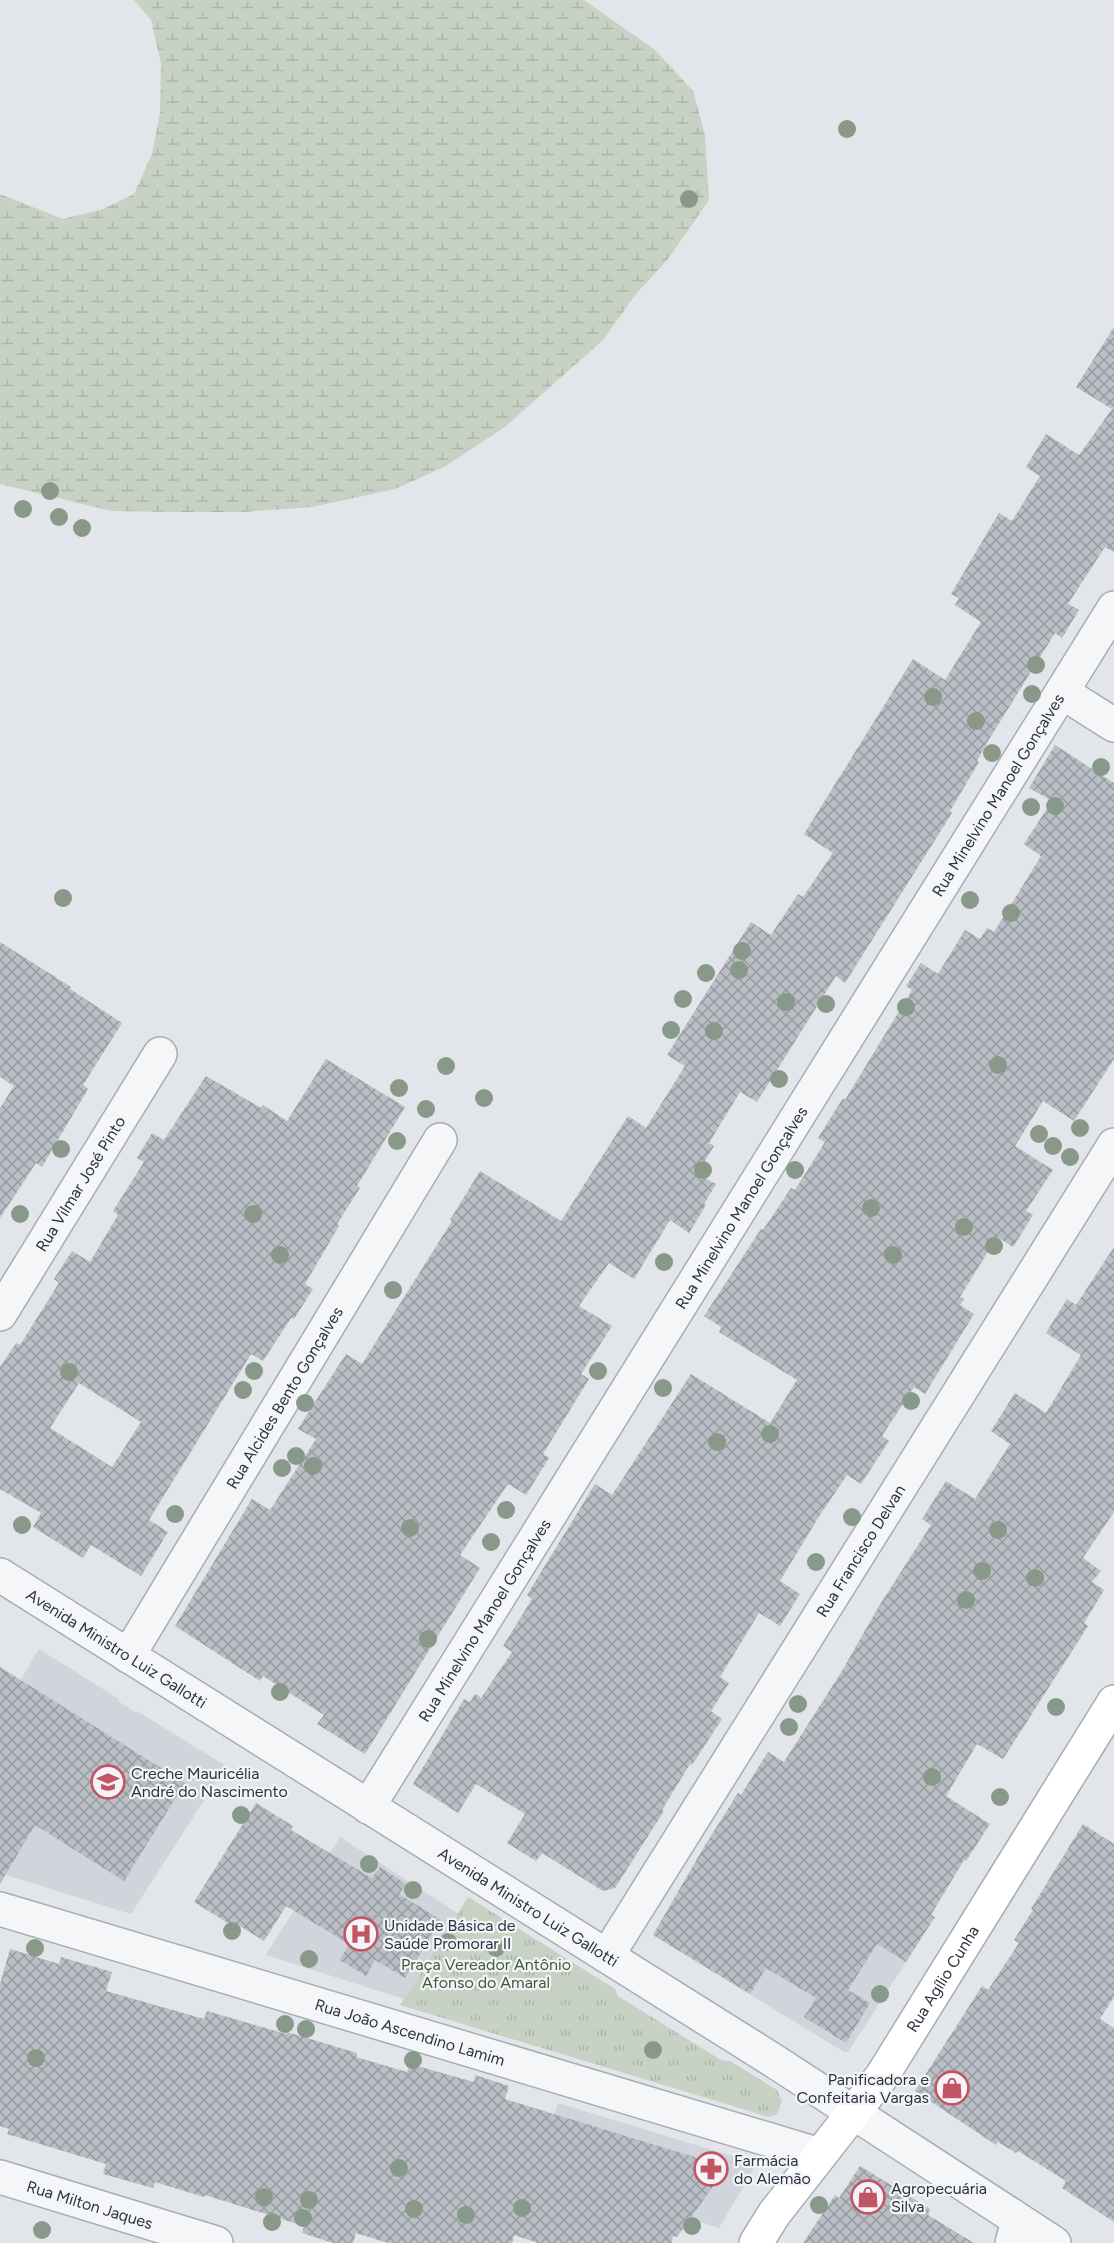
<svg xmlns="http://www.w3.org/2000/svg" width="1114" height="2243" font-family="Figtree,sans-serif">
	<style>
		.built { fill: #d0d4db }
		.wetland { fill: url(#wetland-marsh) }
		.park { fill: url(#park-tufts) }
		.building { fill: url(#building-cross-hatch); fill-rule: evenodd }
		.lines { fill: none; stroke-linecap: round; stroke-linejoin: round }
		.minor-casing { stroke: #a8acb3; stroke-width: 36 }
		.tertiary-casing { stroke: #a8acb3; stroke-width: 36 }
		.secondary-casing { stroke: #a8acb3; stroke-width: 36 }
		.minor { stroke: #f5f6f8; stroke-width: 33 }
		.tertiary { stroke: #f5f6f8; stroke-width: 33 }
		.secondary { stroke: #fff; stroke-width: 33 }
		.tree { fill: #899989 }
		.labels { text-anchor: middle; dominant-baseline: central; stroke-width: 4.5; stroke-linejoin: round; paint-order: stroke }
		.street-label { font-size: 16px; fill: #2c333f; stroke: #f2f4f7 }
		.poi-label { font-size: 16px; fill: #2c333f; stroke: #f2f4f7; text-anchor: start }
		.park-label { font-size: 16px; fill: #405a3a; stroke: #f2f4f7 }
	</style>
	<defs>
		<pattern id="wetland-marsh" width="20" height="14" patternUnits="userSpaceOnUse" patternTransform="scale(1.5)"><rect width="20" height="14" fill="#c7d2c4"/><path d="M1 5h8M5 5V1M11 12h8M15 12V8" fill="none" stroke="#abb5a9"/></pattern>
		<pattern id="park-tufts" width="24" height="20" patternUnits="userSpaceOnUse" patternTransform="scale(1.5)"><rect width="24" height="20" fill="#c7d2c4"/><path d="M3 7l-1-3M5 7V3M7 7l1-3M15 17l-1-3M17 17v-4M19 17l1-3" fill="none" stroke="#abb5a9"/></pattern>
		<pattern id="building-cross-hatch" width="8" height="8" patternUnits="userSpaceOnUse" patternTransform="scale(1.5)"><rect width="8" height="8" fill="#babec5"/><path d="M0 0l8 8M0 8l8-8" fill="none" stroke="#979ba1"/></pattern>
	</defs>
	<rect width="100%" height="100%" fill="#e2e5e9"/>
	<path class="built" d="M 39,1649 L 119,1699 L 118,1701 L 135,1712 L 137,1711 L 226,1766 L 131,1914 L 0,1873 L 0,1714 Z
		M 340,1837 L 457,1913 L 404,1999 L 266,1955 Z
		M 708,1840 L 906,1962 L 848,2052 L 844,2052 L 653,1935 Z
		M 558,2103 L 752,2162 L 755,2166 L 753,2170 L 719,2228 L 538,2169 Z"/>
	<path class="wetland" d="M 134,0 L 584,0 L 655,50 L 693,91 L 705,135 L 709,200 L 668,259 L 636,294 L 603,340 L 505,427 L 444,467 L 395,489 L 312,507 L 244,512 L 174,512 L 111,511 L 0,484 L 0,194 L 63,219 L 103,209 L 134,194 L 152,154 L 160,113 L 161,64 L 151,20 Z"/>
	<path class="park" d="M 468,1897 L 615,1989 L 618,1996 L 721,2060 L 730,2061 L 777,2090 L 782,2101 L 777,2114 L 769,2117 L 400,2005 Z"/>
	<path class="building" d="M 1114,327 L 1114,552 L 1105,547 L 1068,604 L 1079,610 L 1062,638 L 1055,633 L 988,741 L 977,761 L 979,762 L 950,811 L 952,813 L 845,983 L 836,976 L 757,1102 L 740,1092 L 709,1143 L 714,1146 L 697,1174 L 716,1184 L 704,1204 L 706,1205 L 689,1233 L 670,1220 L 634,1279 L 609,1263 L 579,1306 L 612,1326 L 581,1374 L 589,1379 L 543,1454 L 549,1458 L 526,1495 L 508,1484 L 460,1555 L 480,1568 L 365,1754 L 317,1724 L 324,1715 L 263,1676 L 260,1681 L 175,1626 L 252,1499 L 270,1510 L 316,1439 L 298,1429 L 313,1405 L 346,1354 L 362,1364 L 452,1221 L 450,1220 L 480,1171 L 561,1221 L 628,1116 L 646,1128 L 685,1066 L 667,1055 L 751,922 L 771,935 L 798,894 L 803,897 L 833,853 L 804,834 L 913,659 L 945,680 L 981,622 L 955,605 L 959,598 L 951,594 L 999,513 L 1012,521 L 1040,476 L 1026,467 L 1046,434 L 1079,455 L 1112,409 L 1076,387 Z
		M 1055,745 L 1114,783 L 1114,1059 L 1074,1121 L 1043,1101 L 1015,1146 L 1053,1170 L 1026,1211 L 1033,1215 L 1013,1247 L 997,1237 L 960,1297 L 964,1299 L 960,1305 L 974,1314 L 925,1394 L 914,1387 L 882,1436 L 889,1441 L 861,1484 L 847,1475 L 818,1518 L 780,1581 L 800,1594 L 780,1626 L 759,1613 L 720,1677 L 729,1683 L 711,1711 L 722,1719 L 692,1765 L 690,1764 L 662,1810 L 664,1811 L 615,1888 L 603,1891 L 542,1853 L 536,1861 L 507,1843 L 525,1814 L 476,1784 L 458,1813 L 413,1784 L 464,1699 L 470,1702 L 475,1694 L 481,1698 L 512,1652 L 503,1646 L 532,1599 L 527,1595 L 595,1484 L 612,1495 L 691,1374 L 770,1423 L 797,1380 L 719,1332 L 721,1327 L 704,1316 L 761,1229 L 763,1230 L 791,1188 L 795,1190 L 825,1142 L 818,1138 L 843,1098 L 845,1100 L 912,990 L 906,986 L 921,963 L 938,974 L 965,930 L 980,939 L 987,928 L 994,932 L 1041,856 L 1024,844 L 1052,801 L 1029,788 Z
		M 0,942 L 71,987 L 70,989 L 122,1023 L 83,1085 L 88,1089 L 42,1167 L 36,1163 L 0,1218 L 0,1108 L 14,1086 L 0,1077 Z
		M 326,1059 L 405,1107 L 357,1186 L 360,1188 L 337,1224 L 339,1226 L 305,1284 L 313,1289 L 294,1319 L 291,1318 L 263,1361 L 251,1354 L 149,1520 L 168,1532 L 141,1576 L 91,1545 L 83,1558 L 33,1527 L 41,1513 L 0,1489 L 0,1367 L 16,1343 L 20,1345 L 59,1283 L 54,1279 L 72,1251 L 90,1262 L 118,1215 L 113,1211 L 144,1162 L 137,1158 L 152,1133 L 164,1140 L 206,1076 L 261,1108 L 263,1105 L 287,1121 ZM 79,1383 L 141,1422 L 112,1467 L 50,1428 Z
		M 1114,1247 L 1114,1512 L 1083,1558 L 1101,1571 L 1092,1582 L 1104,1590 L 1084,1623 L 1088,1626 L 1003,1759 L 977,1744 L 946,1796 L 990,1824 L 966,1861 L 964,1860 L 931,1915 L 935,1917 L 906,1962 L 877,1944 L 848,1990 L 870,2003 L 846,2043 L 804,2017 L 816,1998 L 766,1968 L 750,1994 L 653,1935 L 704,1847 L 738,1793 L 741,1795 L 768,1752 L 784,1762 L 842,1671 L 879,1606 L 931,1525 L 922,1519 L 946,1481 L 975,1499 L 1010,1444 L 991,1431 L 1015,1393 L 1046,1413 L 1081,1355 L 1046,1333 L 1067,1299 L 1076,1305 Z
		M 0,1667 L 185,1783 L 124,1881 L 35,1825 L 0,1884 Z
		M 256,1803 L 293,1826 L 291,1830 L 372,1878 L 380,1867 L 406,1884 L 399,1894 L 441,1920 L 405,1978 L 375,1960 L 366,1976 L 340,1960 L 349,1944 L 286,1906 L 264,1941 L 233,1922 L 231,1925 L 194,1902 Z
		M 1083,1824 L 1114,1844 L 1114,1997 L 1100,2019 L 1114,2028 L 1114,2222 L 1062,2188 L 1066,2181 L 1018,2151 L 1016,2153 L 998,2142 L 996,2145 L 915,2091 L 982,1986 L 988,1990 L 1019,1943 L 1014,1940 L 1033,1910 L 1031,1909 Z
		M 10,1949 L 59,1964 L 61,1957 L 112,1972 L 106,1991 L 204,2019 L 207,2011 L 286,2034 L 287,2032 L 357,2053 L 356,2057 L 407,2072 L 410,2064 L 474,2082 L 475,2075 L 509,2086 L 505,2099 L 727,2167 L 677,2237 L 673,2236 L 672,2243 L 538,2243 L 514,2235 L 512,2243 L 388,2243 L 356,2233 L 353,2243 L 333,2243 L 302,2233 L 304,2226 L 205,2195 L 204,2197 L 155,2182 L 153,2188 L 103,2174 L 106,2164 L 7,2134 L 9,2129 L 0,2126 L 0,1984 Z
		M 860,2166 L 930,2209 L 928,2215 L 974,2243 L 803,2243 L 835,2195 L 839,2198 Z"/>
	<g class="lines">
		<defs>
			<g id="minor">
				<path d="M 1062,692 L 1114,725"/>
				<path id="s1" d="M 0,1314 L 160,1054"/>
				<path id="s2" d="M 128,1656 L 440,1140"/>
				<path id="s3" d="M 368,1807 L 1114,608"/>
				<path id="s4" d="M 607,1956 L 1114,1145"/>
				<path id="s5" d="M 0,2177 L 216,2243"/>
				<path d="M 1012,2243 L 1018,2221"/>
			</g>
			<g id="tertiary">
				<path id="s6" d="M 0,1575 L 771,2059 L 1054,2243"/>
				<path id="s7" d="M 0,1909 L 820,2155"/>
			</g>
			<g id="secondary">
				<path id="s8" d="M 756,2243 L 774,2214 L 882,2076 L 1114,1702"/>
			</g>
		</defs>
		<use href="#minor" class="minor-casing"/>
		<use href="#tertiary" class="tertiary-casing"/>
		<use href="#secondary" class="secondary-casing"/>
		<use href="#minor" class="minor"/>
		<use href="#tertiary" class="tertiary"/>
		<use href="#secondary" class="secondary"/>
	</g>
	<g class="tree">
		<circle cx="847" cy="129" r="9"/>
		<circle cx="689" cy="199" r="9"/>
		<circle cx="50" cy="491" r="9"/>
		<circle cx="23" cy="509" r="9"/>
		<circle cx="59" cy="517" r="9"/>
		<circle cx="82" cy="528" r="9"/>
		<circle cx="1036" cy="665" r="9"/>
		<circle cx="1032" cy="694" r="9"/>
		<circle cx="933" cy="697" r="9"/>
		<circle cx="976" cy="721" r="9"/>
		<circle cx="992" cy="753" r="9"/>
		<circle cx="1101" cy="767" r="9"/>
		<circle cx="1055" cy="806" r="9"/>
		<circle cx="1031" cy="807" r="9"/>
		<circle cx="63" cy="898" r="9"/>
		<circle cx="970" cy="900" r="9"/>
		<circle cx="1011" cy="913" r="9"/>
		<circle cx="742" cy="951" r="9"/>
		<circle cx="739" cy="970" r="9"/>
		<circle cx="706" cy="973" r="9"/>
		<circle cx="683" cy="999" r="9"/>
		<circle cx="786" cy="1002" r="9"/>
		<circle cx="826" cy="1004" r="9"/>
		<circle cx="906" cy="1007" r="9"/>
		<circle cx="671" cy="1030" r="9"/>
		<circle cx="714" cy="1031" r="9"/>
		<circle cx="998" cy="1065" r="9"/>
		<circle cx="446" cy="1066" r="9"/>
		<circle cx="779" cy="1079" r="9"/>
		<circle cx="399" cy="1088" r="9"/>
		<circle cx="484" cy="1098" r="9"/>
		<circle cx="426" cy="1109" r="9"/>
		<circle cx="1080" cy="1128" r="9"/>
		<circle cx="1039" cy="1134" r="9"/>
		<circle cx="397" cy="1141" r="9"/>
		<circle cx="1053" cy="1146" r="9"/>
		<circle cx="61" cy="1149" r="9"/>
		<circle cx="1070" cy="1157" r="9"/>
		<circle cx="703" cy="1170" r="9"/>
		<circle cx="795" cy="1170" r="9"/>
		<circle cx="871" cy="1208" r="9"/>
		<circle cx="20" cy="1214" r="9"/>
		<circle cx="253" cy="1214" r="9"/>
		<circle cx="964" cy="1227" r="9"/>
		<circle cx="994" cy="1246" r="9"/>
		<circle cx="280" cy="1255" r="9"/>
		<circle cx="893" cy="1255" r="9"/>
		<circle cx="664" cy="1262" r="9"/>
		<circle cx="393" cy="1290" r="9"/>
		<circle cx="254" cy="1371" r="9"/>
		<circle cx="598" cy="1371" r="9"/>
		<circle cx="69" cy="1372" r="9"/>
		<circle cx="663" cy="1388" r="9"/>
		<circle cx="243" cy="1390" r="9"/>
		<circle cx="911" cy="1401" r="9"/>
		<circle cx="305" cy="1403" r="9"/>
		<circle cx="770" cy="1434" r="9"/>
		<circle cx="717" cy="1442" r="9"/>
		<circle cx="296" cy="1456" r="9"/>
		<circle cx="313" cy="1466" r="9"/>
		<circle cx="282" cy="1468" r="9"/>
		<circle cx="506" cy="1510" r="9"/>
		<circle cx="175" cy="1514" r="9"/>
		<circle cx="852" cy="1517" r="9"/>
		<circle cx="22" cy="1525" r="9"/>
		<circle cx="410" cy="1528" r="9"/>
		<circle cx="998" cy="1530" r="9"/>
		<circle cx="491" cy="1542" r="9"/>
		<circle cx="816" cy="1562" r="9"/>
		<circle cx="982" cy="1571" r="9"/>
		<circle cx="1035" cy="1578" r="9"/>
		<circle cx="966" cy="1600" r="9"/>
		<circle cx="428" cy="1639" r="9"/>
		<circle cx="280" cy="1692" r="9"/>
		<circle cx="798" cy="1704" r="9"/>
		<circle cx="1056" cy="1707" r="9"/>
		<circle cx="789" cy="1727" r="9"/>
		<circle cx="932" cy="1777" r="9"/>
		<circle cx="1000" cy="1797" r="9"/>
		<circle cx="241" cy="1815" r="9"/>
		<circle cx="369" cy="1864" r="9"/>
		<circle cx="413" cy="1890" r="9"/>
		<circle cx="232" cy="1931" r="9"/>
		<circle cx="448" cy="1942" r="9"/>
		<circle cx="35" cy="1948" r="9"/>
		<circle cx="496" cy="1948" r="9"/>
		<circle cx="309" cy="1959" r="9"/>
		<circle cx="880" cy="1994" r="9"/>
		<circle cx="285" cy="2024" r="9"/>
		<circle cx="306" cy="2029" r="9"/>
		<circle cx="653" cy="2050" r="9"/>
		<circle cx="36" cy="2058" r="9"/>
		<circle cx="413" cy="2060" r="9"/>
		<circle cx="399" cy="2168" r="9"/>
		<circle cx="264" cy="2197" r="9"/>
		<circle cx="309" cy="2200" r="9"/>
		<circle cx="819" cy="2205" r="9"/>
		<circle cx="522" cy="2208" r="9"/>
		<circle cx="414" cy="2209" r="9"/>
		<circle cx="466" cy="2215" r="9"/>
		<circle cx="303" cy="2218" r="9"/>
		<circle cx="272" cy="2222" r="9"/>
		<circle cx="692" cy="2226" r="9"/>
		<circle cx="42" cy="2230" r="9"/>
	</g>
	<defs>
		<symbol id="school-ring" viewBox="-11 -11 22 22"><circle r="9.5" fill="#f2f4f7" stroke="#c25463" stroke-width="1.5"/><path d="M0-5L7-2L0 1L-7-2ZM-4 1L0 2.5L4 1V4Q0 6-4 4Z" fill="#c25463"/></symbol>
		<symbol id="hospital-ring" viewBox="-11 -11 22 22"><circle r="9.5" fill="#f2f4f7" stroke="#c25463" stroke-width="1.5"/><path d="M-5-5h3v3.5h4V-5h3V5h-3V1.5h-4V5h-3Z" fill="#c25463"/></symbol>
		<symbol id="shop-ring" viewBox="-11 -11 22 22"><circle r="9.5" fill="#f2f4f7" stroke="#c25463" stroke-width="1.5"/><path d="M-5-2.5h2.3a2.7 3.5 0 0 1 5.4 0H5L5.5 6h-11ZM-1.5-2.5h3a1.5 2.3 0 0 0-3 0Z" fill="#c25463"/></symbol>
		<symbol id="pharmacy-ring" viewBox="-11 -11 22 22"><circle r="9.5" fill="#f2f4f7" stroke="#c25463" stroke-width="1.5"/><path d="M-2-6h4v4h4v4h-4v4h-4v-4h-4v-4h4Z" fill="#c25463"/></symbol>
	</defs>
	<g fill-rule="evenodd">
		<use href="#school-ring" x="89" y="1763" width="38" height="38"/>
		<use href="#hospital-ring" x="342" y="1915" width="38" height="38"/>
		<use href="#shop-ring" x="933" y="2069" width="38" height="38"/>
		<use href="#pharmacy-ring" x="692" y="2150" width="38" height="38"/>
		<use href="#shop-ring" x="849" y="2178" width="38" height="38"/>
	</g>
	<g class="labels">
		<g class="street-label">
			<text stroke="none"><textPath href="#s3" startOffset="1192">Rua Minelvino Manoel Gonçalves</textPath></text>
			<text stroke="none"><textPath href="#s1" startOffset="153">Rua Vilmar José Pinto</textPath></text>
			<text stroke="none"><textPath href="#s3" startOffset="706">Rua Minelvino Manoel Gonçalves</textPath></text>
			<text stroke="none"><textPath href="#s2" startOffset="302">Rua Alcides Bento Gonçalves</textPath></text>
			<text stroke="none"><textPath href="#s4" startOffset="478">Rua Francisco Delvan</textPath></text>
			<text stroke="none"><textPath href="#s3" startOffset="220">Rua Minelvino Manoel Gonçalves</textPath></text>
			<text stroke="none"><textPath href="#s6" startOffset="138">Avenida Ministro Luiz Gallotti</textPath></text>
			<text stroke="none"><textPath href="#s6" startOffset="624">Avenida Ministro Luiz Gallotti</textPath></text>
			<text stroke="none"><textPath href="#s8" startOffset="324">Rua Agílio Cunha</textPath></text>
			<text stroke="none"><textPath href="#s7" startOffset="428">Rua João Ascendino Lamim</textPath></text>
			<text stroke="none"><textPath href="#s5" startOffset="94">Rua Milton Jaques</textPath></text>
		</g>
		<g class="poi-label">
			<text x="131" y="1773">Creche Mauricélia<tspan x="131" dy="18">André do Nascimento</tspan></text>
			<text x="384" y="1925">Unidade Básica de<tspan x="384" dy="18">Saúde Promorar II</tspan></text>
			<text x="929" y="2079" text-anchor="end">Panificadora e<tspan x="929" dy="18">Confeitaria Vargas</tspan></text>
			<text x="734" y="2160">Farmácia<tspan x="734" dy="18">do Alemão</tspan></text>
			<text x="891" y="2188">Agropecuária<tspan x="891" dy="18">Silva</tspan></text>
		</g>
		<g class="park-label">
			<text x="486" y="1964">Praça Vereador Antônio<tspan x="486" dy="18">Afonso do Amaral</tspan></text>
		</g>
	</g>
</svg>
